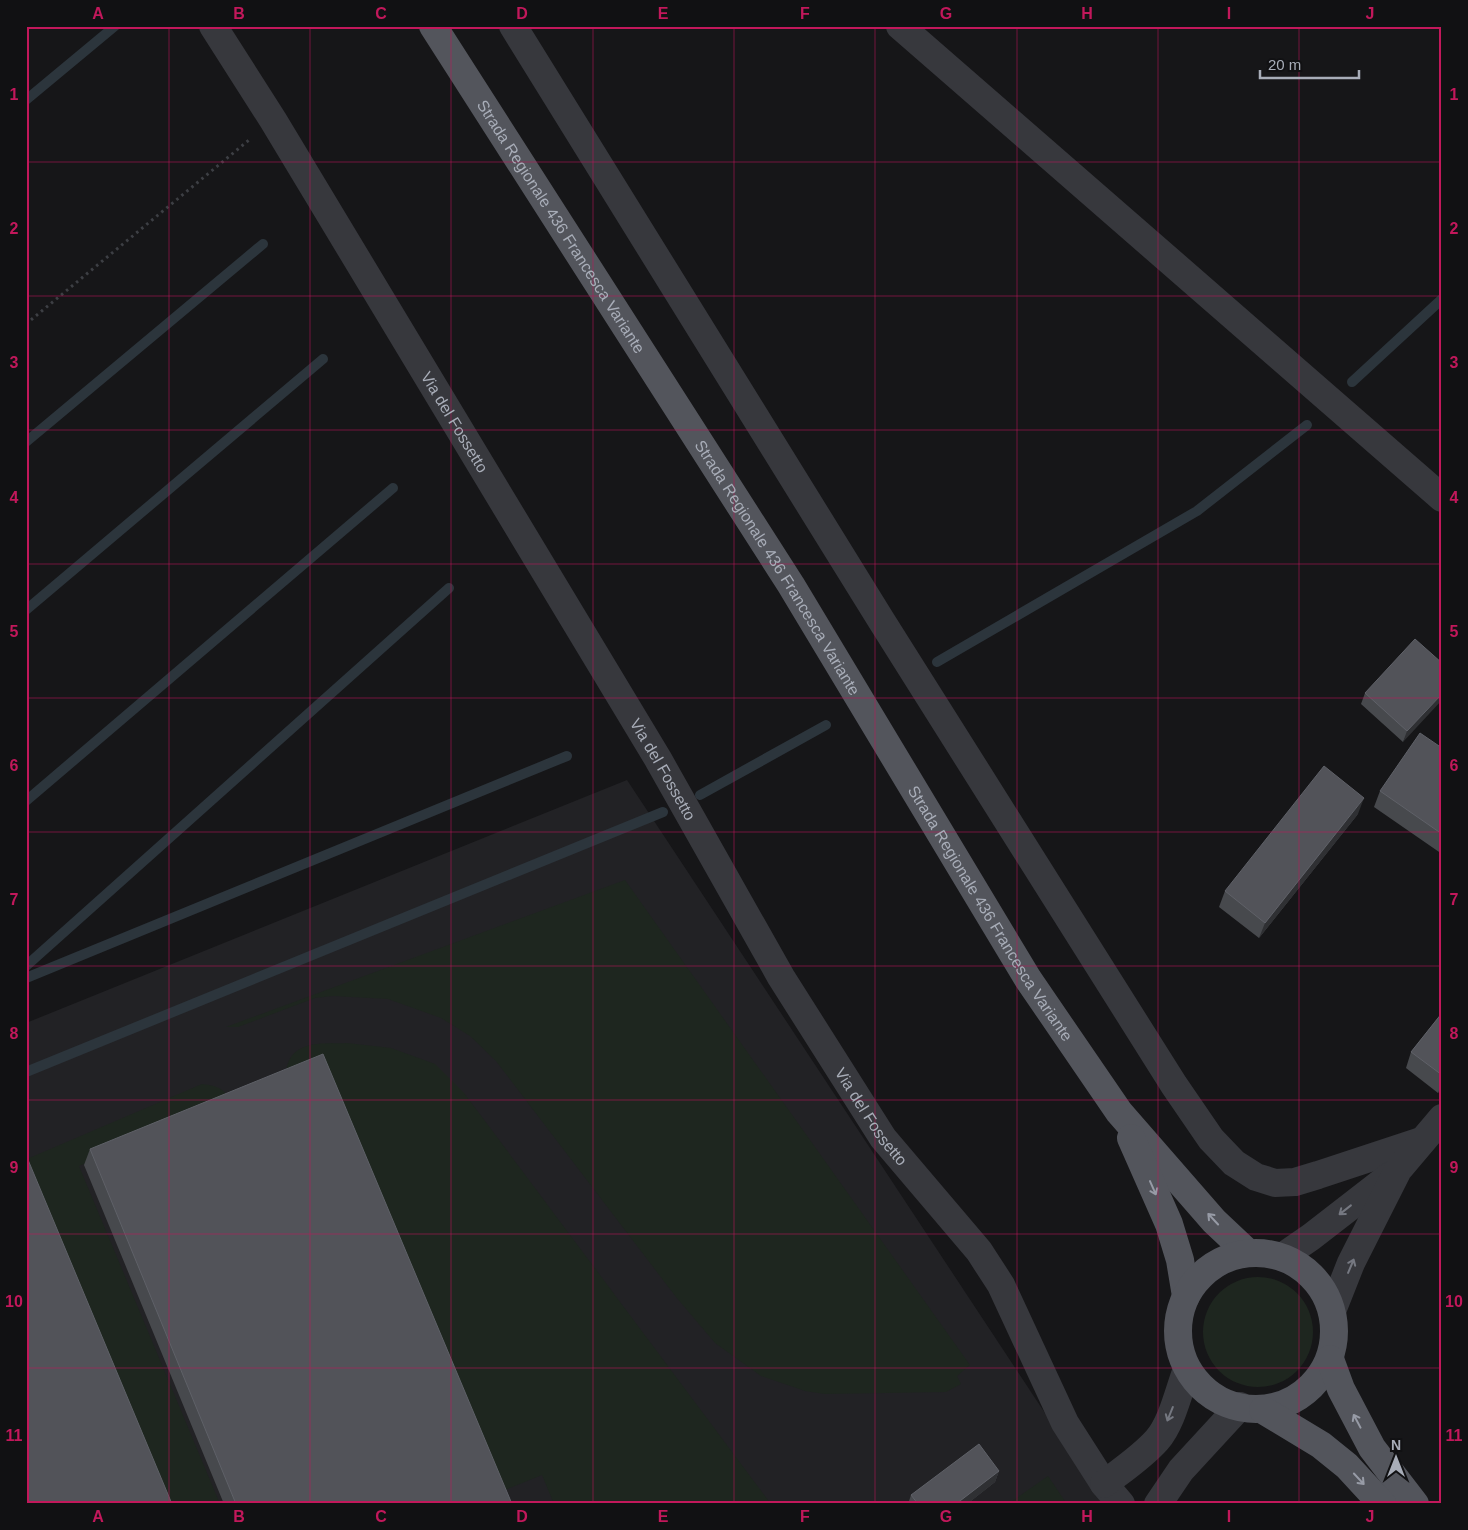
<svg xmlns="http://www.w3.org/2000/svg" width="1468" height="1530" font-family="Arial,sans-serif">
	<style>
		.built { fill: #222225 }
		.green { fill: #1e261f }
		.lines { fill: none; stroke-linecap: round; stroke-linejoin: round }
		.stream { stroke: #2c353c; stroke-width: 10 }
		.path { stroke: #3d3f44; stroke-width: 3; stroke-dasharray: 2.5 4; stroke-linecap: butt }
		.minor { stroke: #37383d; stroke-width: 28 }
		.primary { stroke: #53555c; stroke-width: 28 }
		.wall { fill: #47494d }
		.shaded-wall { fill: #2f3033 }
		.building { fill: #525359; stroke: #5f6168 }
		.oneway { stroke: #979ba6 }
		.oneway2 { stroke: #757881 }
		.grid { fill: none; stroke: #c2185b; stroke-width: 1; stroke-opacity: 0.55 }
		.labels { text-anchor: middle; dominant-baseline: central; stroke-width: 4.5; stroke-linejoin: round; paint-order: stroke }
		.street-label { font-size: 16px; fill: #a8adb8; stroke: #111113 }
		.neatline { fill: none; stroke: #c2185b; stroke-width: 2 }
		.grid-label { font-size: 16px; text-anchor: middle; font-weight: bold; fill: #c2185b }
	</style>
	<rect width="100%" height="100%" fill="#161618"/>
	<path class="built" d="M 627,780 L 1105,1504 L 26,1504 L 26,1023 Z"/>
	<path class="green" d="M 625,880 L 970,1365 L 957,1376 L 961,1384 L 946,1392 L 825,1394 L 805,1391 L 761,1376 L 715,1343 L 676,1297 L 496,1061 L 470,1036 L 441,1018 L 388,999 L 333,996 L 315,998 L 238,1027 L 226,1027 Z
		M 347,1043 L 391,1048 L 435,1064 L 464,1093 L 771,1504 L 554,1504 L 542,1475 L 500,1492 L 283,1082 C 285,1074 287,1063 291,1057 C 303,1040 329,1044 347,1043 Z
		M 202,1084 C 219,1086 222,1088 233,1102 L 79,1166 L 220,1504 L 170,1504 L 27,1159 Z
		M1203 1332a55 55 0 1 1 110 0a55 55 0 1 1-110 0Z
		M 1048,1476 L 1067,1504 L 1008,1504 Z"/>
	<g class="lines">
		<path class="stream" d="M 26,100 L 115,26
			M 1352,382 L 1442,299
			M 26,442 L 263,244
			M 26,610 L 323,359
			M 937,662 L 1197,511 L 1307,425
			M 700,795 L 826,725
			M 26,801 L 393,488
			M 26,966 L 449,588
			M 26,978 L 567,756
			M 26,1072 L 663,812"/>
		<path class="path" d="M 26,324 L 249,140"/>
		<g class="minor">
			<path id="s1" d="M 213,26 L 273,120 L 658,759 L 781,977 L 883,1138 L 979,1251 L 1001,1285 L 1065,1423 L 1104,1484 L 1121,1504"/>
			<path d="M 513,26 L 881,620 L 1174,1085 L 1211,1139 L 1234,1163 L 1256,1177 L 1275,1183 L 1295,1182 L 1318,1175 L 1421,1141"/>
			<path d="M 900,26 L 1442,498"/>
			<path d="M 1282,1257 L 1311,1237 L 1391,1175"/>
			<path d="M 1332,1311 L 1351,1263 L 1398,1170 L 1442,1118"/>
			<path d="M 1104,1484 C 1122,1470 1142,1457 1157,1440 C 1172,1423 1179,1390 1187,1369"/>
			<path d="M 1158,1504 L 1181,1470 L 1240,1406"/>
		</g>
		<g class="primary">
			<path id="s2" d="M 433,26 L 791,585 L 1028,979 L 1119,1112 L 1214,1221 L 1248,1253"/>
			<path d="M 1131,1138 L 1169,1224 L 1180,1260 L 1186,1296"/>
			<circle cx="1256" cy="1331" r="78"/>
			<path d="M 1330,1359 L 1341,1389 L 1372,1448 L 1415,1504"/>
			<path d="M 1263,1410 L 1321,1445 L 1347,1466 L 1382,1504"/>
		</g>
	</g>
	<path class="wall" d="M 1442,663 L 1403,742 L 1361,704 L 1365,693 Z
		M 1442,748 L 1442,854 L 1374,807 L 1380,791 Z
		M 1358,814 L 1259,938 L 1219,907 L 1225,891 Z
		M 1442,1013 L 1442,1088 L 1438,1093 L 1406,1068 L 1411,1052 Z
		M 90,1149 L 512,1504 L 224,1504 L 84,1165 Z
		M 999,1471 L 995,1482 L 967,1504 L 908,1504 L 911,1495 Z"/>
	<path class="shaded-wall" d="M 1442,694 L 1442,700 L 1403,742 L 1407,731 Z
		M 1364,798 L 1358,814 L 1259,938 L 1265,923 Z
		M 1442,1083 L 1442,1088 L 1438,1093 Z
		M 999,1471 L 995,1482 L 967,1504 L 956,1504 Z"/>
	<path class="building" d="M 1415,639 L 1442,663 L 1442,694 L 1407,731 L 1365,693 Z
		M 1420,733 L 1442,748 L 1442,834 L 1380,791 Z
		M 1324,766 L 1364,798 L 1265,923 L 1225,891 Z
		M 1442,1013 L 1442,1075 L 1411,1052 Z
		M 323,1054 L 512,1504 L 236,1504 L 90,1149 Z
		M 26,1155 L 172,1504 L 26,1504 Z
		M 979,1444 L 999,1471 L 956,1504 L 918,1504 L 911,1495 Z"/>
	<defs><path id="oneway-shaft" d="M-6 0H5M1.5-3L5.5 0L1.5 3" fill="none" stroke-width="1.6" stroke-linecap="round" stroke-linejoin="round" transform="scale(1.25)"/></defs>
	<g class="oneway">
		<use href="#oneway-shaft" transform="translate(1153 1188) rotate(66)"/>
		<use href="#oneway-shaft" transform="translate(1213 1219) rotate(-133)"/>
		<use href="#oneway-shaft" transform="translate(1357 1421) rotate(-118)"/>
		<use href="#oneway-shaft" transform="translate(1359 1479) rotate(47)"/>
	</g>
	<g class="oneway2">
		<use href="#oneway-shaft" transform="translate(1345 1210) rotate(142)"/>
		<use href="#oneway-shaft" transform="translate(1351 1266) rotate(-67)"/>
		<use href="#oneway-shaft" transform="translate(1170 1414) rotate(112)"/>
	</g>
	<path class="grid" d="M 169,26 L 169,1504M 310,26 L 310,1504M 451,26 L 451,1504M 593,26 L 593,1504M 734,26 L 734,1504M 875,26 L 875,1504M 1017,26 L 1017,1504M 1158,26 L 1158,1504M 1299,26 L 1299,1504M 26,162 L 1442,162M 26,296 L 1442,296M 26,430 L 1442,430M 26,564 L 1442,564M 26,698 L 1442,698M 26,832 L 1442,832M 26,966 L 1442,966M 26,1100 L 1442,1100M 26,1234 L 1442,1234M 26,1368 L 1442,1368"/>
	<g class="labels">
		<g class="street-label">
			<text stroke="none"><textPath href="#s2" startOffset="238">Strada Regionale 436 Francesca Variante</textPath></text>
			<text stroke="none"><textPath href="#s1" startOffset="464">Via del Fossetto</textPath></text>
			<text stroke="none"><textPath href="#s2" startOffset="642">Strada Regionale 436 Francesca Variante</textPath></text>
			<text stroke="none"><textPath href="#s1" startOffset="869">Via del Fossetto</textPath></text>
			<text stroke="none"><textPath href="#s2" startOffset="1048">Strada Regionale 436 Francesca Variante</textPath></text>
			<text stroke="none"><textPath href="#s1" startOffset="1274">Via del Fossetto</textPath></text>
		</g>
	</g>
	<rect width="1468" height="1530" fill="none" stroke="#111113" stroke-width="55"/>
	<g transform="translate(1396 1458)" stroke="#111113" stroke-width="4" paint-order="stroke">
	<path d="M0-4L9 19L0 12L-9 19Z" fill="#a8adb8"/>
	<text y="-8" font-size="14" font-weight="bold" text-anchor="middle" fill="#a8adb8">N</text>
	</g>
	<path d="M1260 70v8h99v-8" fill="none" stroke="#a8adb8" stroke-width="2.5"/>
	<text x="1268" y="70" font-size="15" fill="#a8adb8" stroke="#111113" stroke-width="4" paint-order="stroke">20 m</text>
	<rect x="28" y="28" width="1412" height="1474" class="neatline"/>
	<g class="grid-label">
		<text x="98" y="19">A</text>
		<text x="239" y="19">B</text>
		<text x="381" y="19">C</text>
		<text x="522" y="19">D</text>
		<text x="663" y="19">E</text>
		<text x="805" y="19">F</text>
		<text x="946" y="19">G</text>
		<text x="1087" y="19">H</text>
		<text x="1229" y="19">I</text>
		<text x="1370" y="19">J</text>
		<text x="14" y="100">1</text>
		<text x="1454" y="100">1</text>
		<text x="14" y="234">2</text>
		<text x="1454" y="234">2</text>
		<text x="14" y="368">3</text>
		<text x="1454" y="368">3</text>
		<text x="14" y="503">4</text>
		<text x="1454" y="503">4</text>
		<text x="14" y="637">5</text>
		<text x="1454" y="637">5</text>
		<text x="14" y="771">6</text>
		<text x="1454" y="771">6</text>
		<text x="14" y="905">7</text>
		<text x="1454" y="905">7</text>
		<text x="14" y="1039">8</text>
		<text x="1454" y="1039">8</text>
		<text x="14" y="1173">9</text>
		<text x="1454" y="1173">9</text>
		<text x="14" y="1307">10</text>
		<text x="1454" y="1307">10</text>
		<text x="14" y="1441">11</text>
		<text x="1454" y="1441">11</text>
		<text x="98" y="1522">A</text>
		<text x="239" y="1522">B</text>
		<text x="381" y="1522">C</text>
		<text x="522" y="1522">D</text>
		<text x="663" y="1522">E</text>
		<text x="805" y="1522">F</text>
		<text x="946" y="1522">G</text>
		<text x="1087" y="1522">H</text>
		<text x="1229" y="1522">I</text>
		<text x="1370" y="1522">J</text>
	</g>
</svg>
